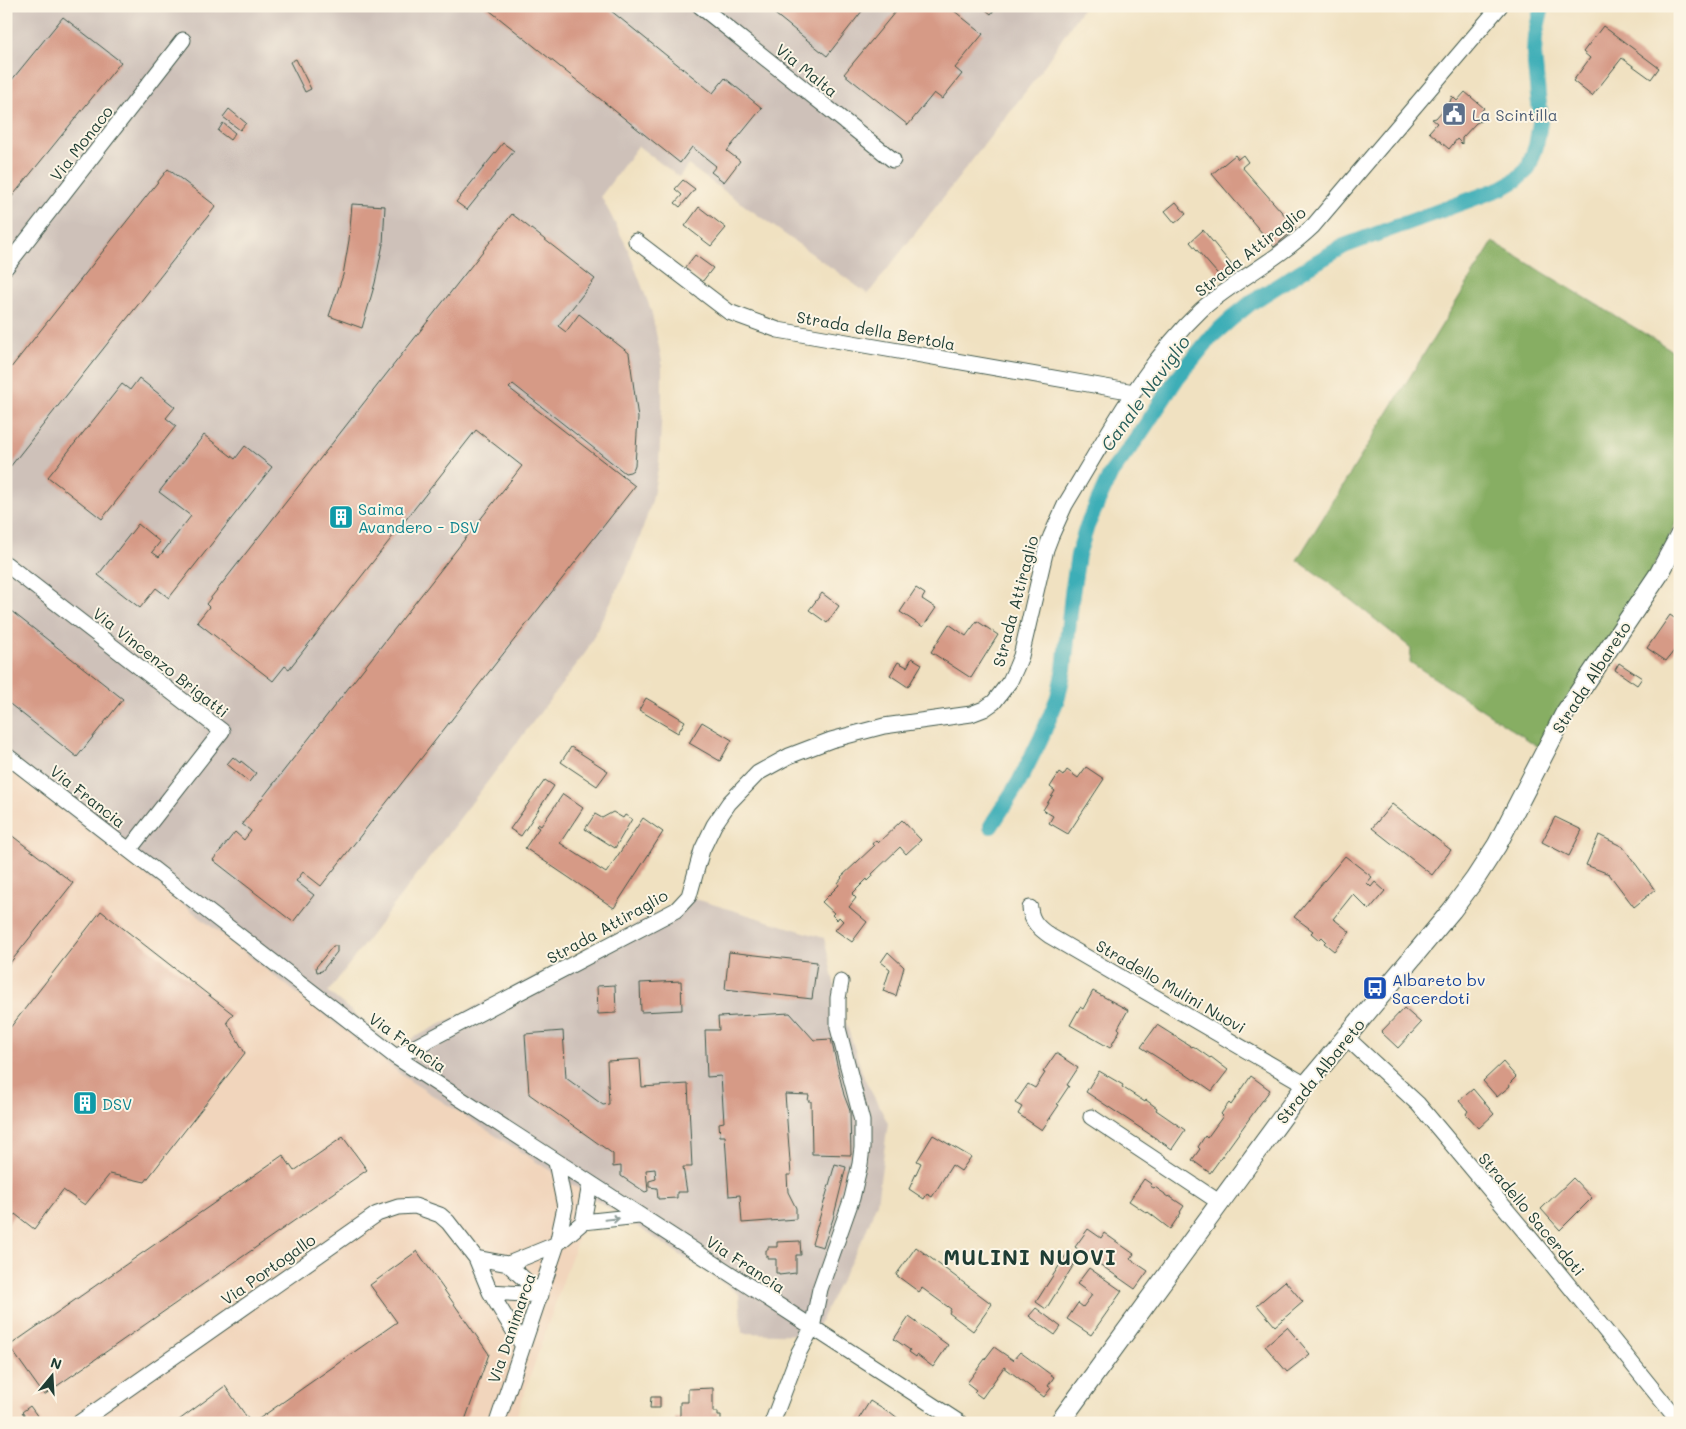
<svg xmlns="http://www.w3.org/2000/svg" width="1686" height="1429" font-family="Mali,sans-serif">
	<style>
		.built { fill: #f1d5bc }
		.industrial { fill: #cec1b9 }
		.forest { fill: #87ae64; stroke: #53764c }
		.lines { fill: none; stroke-linecap: round; stroke-linejoin: round }
		.canal { stroke: #3daeb7; stroke-width: 16 }
		.building { fill: #d69a86 }
		.minor-casing { stroke: #3e5649; stroke-width: 17 }
		.tertiary-casing { stroke: #3e5649; stroke-width: 21 }
		.minor { stroke: #fff; stroke-width: 15 }
		.tertiary { stroke: #fff; stroke-width: 19 }
		.oneway { stroke: #8f9e9a }
		.labels { text-anchor: middle; dominant-baseline: central; stroke-width: 4; stroke-linejoin: round; paint-order: stroke }
		.street-label { font-size: 16px; fill: #1f3d34; stroke: #fcf5e5 }
		.service-label { font-size: 16px; fill: #4e5e75; stroke: #fcf5e5; text-anchor: start }
		.culture-label { font-size: 16px; fill: #0d838f; stroke: #fcf5e5; text-anchor: start }
		.transit-label { font-size: 16px; fill: #164399; stroke: #fcf5e5; text-anchor: start }
		.water-label { font-size: 18px; font-style: italic; fill: #285f5b; stroke: #fcf5e5 }
		.district-label { font-size: 21px; font-weight: bold; letter-spacing: 1px; fill: #1f3d34; stroke: #fcf5e5 }
	</style>
	<rect width="100%" height="100%" fill="#fcf5e5"/>
	<filter id="ink" filterUnits="userSpaceOnUse"><feTurbulence type="fractalNoise" baseFrequency=".02" numOctaves="2"/><feDisplacementMap in="SourceGraphic" scale="10" xChannelSelector="R" yChannelSelector="G"/><feConvolveMatrix kernelMatrix="1 2 1 2 8 2 1 2 1" color-interpolation-filters="sRGB"/></filter>
	<filter id="wash" filterUnits="userSpaceOnUse"><feTurbulence type="fractalNoise" baseFrequency=".0096" numOctaves="4" result="noise"/><feDisplacementMap in="SourceGraphic" scale="20" xChannelSelector="R" yChannelSelector="G"/><feGaussianBlur stdDeviation="1.12" result="paint"/><feColorMatrix in="noise" values="0 0 0 0 0 0 0 0 0 0 0 0 0 0 0 0 0 1.4 0 .05"/><feComposite in="paint" operator="in"/></filter>
	<g filter="url(#wash)">
		<rect width="100%" height="100%" fill="#f0e1c1"/>
		<path class="built" d="M 6,766 L 404,1077 L 592,1197 L 514,1423 L 6,1423 Z"/>
		<path class="industrial" d="M 6,6 L 1084,6 L 1036,78 L 868,294 L 688,165 L 679,177 L 638,146 L 601,196 L 627,247 L 651,310 L 662,361 L 662,407 L 659,463 L 652,501 L 641,534 L 629,565 L 586,652 L 328,992 L 396,1047 L 689,897 L 824,938 L 837,996 L 864,1078 L 888,1123 L 877,1202 L 865,1234 L 813,1335 L 742,1333 L 739,1294 L 649,1234 L 404,1077 L 6,766 Z"/>
		<path class="forest" d="M 1493,242 L 1680,355 L 1680,515 L 1649,576 L 1539,747 L 1410,662 L 1411,648 L 1327,581 L 1297,560 Z"/>
		<g class="lines">
			<path class="canal" d="M 991,826 L 1019,782 L 1041,738 L 1058,697 L 1064,669 L 1072,594 L 1078,555 L 1087,526 L 1111,473 L 1138,437 L 1177,378 L 1212,336 L 1231,319 L 1252,302 L 1298,273 L 1344,246 L 1502,188 L 1516,180 L 1528,169 L 1536,146 L 1541,117 L 1538,96 L 1534,54 L 1535,36 L 1542,6"/>
		</g>
		<g id="blocks">
			<path class="building" d="M 484,6 L 605,6 L 713,93 L 725,78 L 762,108 L 727,151 L 740,161 L 724,182 L 711,172 L 716,166 L 692,147 L 680,163 Z
				M 765,6 L 866,6 L 827,56 Z
				M 900,6 L 948,6 L 983,34 L 955,68 L 962,74 L 942,99 L 934,93 L 908,125 L 844,74 Z
				M 981,6 L 997,6 L 991,14 Z
				M 63,17 L 121,62 L 6,204 L 6,87 Z
				M 1603,26 L 1659,68 L 1651,79 L 1622,58 L 1592,96 L 1573,81 L 1590,58 L 1583,52 Z
				M 296,59 L 311,89 L 305,92 L 290,62 Z
				M 1465,92 L 1484,108 L 1476,118 L 1481,121 L 1476,123 L 1462,138 L 1462,144 L 1457,139 L 1449,149 L 1429,132 L 1437,123 L 1432,119 L 1436,118 L 1450,102 L 1452,96 L 1457,101 Z
				M 229,109 L 246,123 L 240,130 L 223,117 Z
				M 223,123 L 235,133 L 230,140 L 218,131 Z
				M 503,143 L 514,151 L 467,210 L 456,202 Z
				M 1235,155 L 1238,159 L 1243,155 L 1248,162 L 1242,167 L 1296,228 L 1274,247 L 1212,174 Z
				M 168,169 L 216,206 L 6,472 L 6,374 Z
				M 683,180 L 695,189 L 680,207 L 675,203 L 682,195 L 675,189 Z
				M 1176,202 L 1186,214 L 1175,223 L 1165,211 Z
				M 352,204 L 385,206 L 383,244 L 375,283 L 362,328 L 329,316 L 343,275 L 349,240 Z
				M 699,207 L 726,228 L 711,246 L 685,226 Z
				M 512,214 L 595,279 L 558,326 L 566,332 L 579,314 L 629,353 L 638,418 L 635,465 L 633,470 L 630,472 L 625,473 L 513,384 L 509,388 L 635,486 L 321,886 L 303,872 L 296,881 L 314,895 L 293,922 L 213,860 L 235,832 L 244,840 L 251,831 L 242,824 L 522,466 L 476,430 L 289,669 L 285,666 L 273,681 L 197,622 L 209,607 L 206,604 Z
				M 1203,230 L 1235,269 L 1223,280 L 1190,242 Z
				M 695,255 L 713,268 L 702,282 L 684,269 Z
				M 139,378 L 175,407 L 166,418 L 176,426 L 102,519 L 48,477 L 122,384 L 130,390 Z
				M 204,435 L 235,459 L 245,446 L 272,467 L 169,598 L 156,588 L 140,608 L 98,575 L 138,524 L 160,542 L 152,552 L 159,557 L 191,516 L 159,492 Z
				M 916,588 L 925,594 L 922,599 L 936,608 L 923,627 L 900,612 Z
				M 822,593 L 839,606 L 827,623 L 809,610 Z
				M 6,607 L 123,699 L 77,757 L 6,701 Z
				M 1670,615 L 1680,622 L 1680,643 L 1666,661 L 1647,648 Z
				M 977,621 L 998,635 L 971,678 L 931,652 L 949,624 L 966,636 Z
				M 912,658 L 922,664 L 908,687 L 890,675 L 898,662 L 907,667 Z
				M 1619,663 L 1642,678 L 1637,685 L 1615,670 Z
				M 646,698 L 685,721 L 678,733 L 639,710 Z
				M 702,722 L 732,740 L 720,761 L 689,743 Z
				M 571,747 L 608,771 L 597,786 L 561,762 Z
				M 233,757 L 240,763 L 241,761 L 256,773 L 249,782 L 227,764 Z
				M 1086,767 L 1104,779 L 1068,834 L 1049,823 L 1053,816 L 1043,810 L 1055,791 L 1050,787 L 1059,773 L 1063,776 L 1067,770 L 1078,778 Z
				M 545,780 L 554,786 L 521,836 L 510,829 Z
				M 563,794 L 583,808 L 560,843 L 606,873 L 643,818 L 663,832 L 614,908 L 525,848 L 539,828 L 536,826 L 538,824 L 541,826 Z
				M 1392,804 L 1451,850 L 1432,875 L 1372,828 Z
				M 613,812 L 623,818 L 625,815 L 632,819 L 615,848 L 585,829 L 595,814 L 602,818 Z
				M 1555,817 L 1582,830 L 1569,856 L 1542,842 Z
				M 902,820 L 921,840 L 906,854 L 900,847 L 872,874 L 873,876 L 868,881 L 867,879 L 852,894 L 856,898 L 849,907 L 867,922 L 852,942 L 835,930 L 843,921 L 839,917 L 837,920 L 832,915 L 834,913 L 822,902 L 839,885 L 838,883 L 842,878 L 841,877 L 874,846 L 872,844 L 875,840 L 878,843 Z
				M 6,831 L 73,883 L 6,968 Z
				M 1599,835 L 1623,847 L 1655,890 L 1634,907 L 1609,874 L 1586,865 Z
				M 1345,856 L 1372,877 L 1367,883 L 1371,887 L 1375,882 L 1385,891 L 1369,910 L 1353,894 L 1333,919 L 1335,920 L 1350,932 L 1334,951 L 1324,943 L 1326,941 L 1322,937 L 1319,940 L 1311,933 L 1313,931 L 1294,917 Z
				M 101,911 L 233,1014 L 227,1022 L 245,1053 L 145,1182 L 110,1174 L 85,1205 L 63,1190 L 34,1229 L 15,1214 L 6,1226 L 6,1033 Z
				M 333,946 L 337,946 L 337,952 L 322,971 L 317,972 L 316,967 Z
				M 729,952 L 817,962 L 812,999 L 725,989 Z
				M 888,952 L 904,967 L 896,996 L 883,991 L 890,969 L 881,962 Z
				M 681,981 L 682,1010 L 641,1012 L 640,983 Z
				M 615,985 L 616,1013 L 598,1014 L 597,986 Z
				M 1093,991 L 1128,1010 L 1118,1028 L 1120,1030 L 1110,1048 L 1070,1025 L 1080,1007 L 1083,1009 Z
				M 1404,1008 L 1421,1023 L 1398,1048 L 1381,1032 Z
				M 790,1013 L 814,1040 L 831,1039 L 844,1095 L 850,1111 L 851,1155 L 812,1154 L 811,1101 L 808,1101 L 809,1095 L 785,1094 L 791,1175 L 787,1175 L 788,1192 L 796,1208 L 796,1219 L 742,1223 L 740,1195 L 729,1196 L 725,1136 L 720,1136 L 719,1123 L 724,1122 L 721,1076 L 707,1077 L 705,1030 L 719,1030 L 718,1017 Z
				M 1157,1025 L 1192,1047 L 1193,1046 L 1210,1058 L 1211,1057 L 1228,1070 L 1212,1091 L 1195,1079 L 1194,1080 L 1178,1069 L 1177,1070 L 1141,1047 Z
				M 563,1031 L 566,1078 L 603,1105 L 609,1104 L 607,1061 L 640,1059 L 642,1087 L 688,1084 L 692,1167 L 683,1167 L 687,1192 L 677,1192 L 677,1198 L 658,1199 L 657,1188 L 649,1187 L 649,1181 L 656,1179 L 655,1169 L 646,1170 L 648,1191 L 645,1192 L 621,1176 L 621,1166 L 613,1167 L 613,1154 L 529,1094 L 525,1034 Z
				M 1056,1053 L 1078,1068 L 1067,1085 L 1069,1086 L 1057,1104 L 1059,1105 L 1042,1130 L 1018,1114 L 1022,1107 L 1015,1103 L 1028,1084 L 1035,1088 L 1045,1073 L 1043,1072 Z
				M 1503,1062 L 1516,1077 L 1509,1084 L 1510,1086 L 1497,1097 L 1483,1081 Z
				M 1099,1071 L 1123,1085 L 1122,1087 L 1145,1102 L 1146,1100 L 1157,1108 L 1156,1110 L 1185,1130 L 1172,1149 L 1086,1092 Z
				M 1251,1076 L 1270,1090 L 1210,1173 L 1192,1160 L 1200,1149 L 1198,1147 L 1205,1136 L 1207,1138 L 1223,1116 L 1221,1114 L 1225,1108 L 1229,1103 L 1231,1105 Z
				M 1473,1089 L 1494,1114 L 1479,1128 L 1466,1114 L 1468,1111 L 1459,1101 Z
				M 933,1135 L 971,1157 L 961,1171 L 952,1165 L 932,1197 L 927,1194 L 924,1199 L 909,1189 L 921,1163 L 917,1161 Z
				M 343,1137 L 367,1170 L 44,1395 L 9,1346 L 283,1155 L 294,1171 Z
				M 835,1164 L 846,1167 L 833,1219 L 823,1247 L 812,1244 Z
				M 1573,1178 L 1592,1198 L 1560,1230 L 1541,1209 Z
				M 1144,1179 L 1151,1184 L 1150,1186 L 1154,1188 L 1155,1187 L 1165,1194 L 1165,1195 L 1168,1197 L 1169,1196 L 1184,1206 L 1180,1212 L 1181,1213 L 1170,1229 L 1148,1212 L 1147,1213 L 1129,1201 Z
				M 1088,1229 L 1101,1238 L 1104,1233 L 1134,1254 L 1130,1259 L 1148,1271 L 1135,1289 L 1075,1247 Z
				M 800,1241 L 801,1255 L 796,1255 L 796,1273 L 779,1275 L 779,1273 L 776,1273 L 776,1259 L 768,1259 L 768,1256 L 766,1257 L 766,1250 L 768,1250 L 768,1247 L 777,1247 L 777,1242 Z
				M 916,1247 L 992,1304 L 973,1331 L 949,1313 L 951,1309 L 937,1299 L 922,1288 L 919,1292 L 896,1275 Z
				M 417,1251 L 489,1354 L 464,1423 L 253,1423 L 397,1322 L 370,1285 Z
				M 1068,1252 L 1078,1258 L 1046,1309 L 1036,1302 Z
				M 1089,1268 L 1122,1291 L 1091,1335 L 1067,1319 L 1078,1303 L 1083,1307 L 1092,1295 L 1077,1284 Z
				M 1285,1281 L 1303,1302 L 1275,1326 L 1257,1305 Z
				M 1036,1308 L 1061,1327 L 1055,1335 L 1029,1316 Z
				M 909,1317 L 948,1345 L 933,1367 L 917,1355 L 916,1357 L 909,1352 L 910,1350 L 894,1339 Z
				M 1287,1327 L 1310,1354 L 1287,1372 L 1265,1346 Z
				M 994,1347 L 1013,1360 L 1020,1352 L 1054,1377 L 1048,1386 L 1051,1388 L 1044,1397 L 1004,1367 L 982,1398 L 974,1392 L 976,1390 L 967,1383 Z
				M 225,1386 L 251,1423 L 175,1423 Z
				M 713,1388 L 713,1412 L 718,1412 L 718,1416 L 721,1416 L 721,1423 L 675,1423 L 675,1417 L 680,1418 L 680,1402 L 688,1402 L 688,1389 Z
				M 651,1397 L 660,1397 L 660,1408 L 650,1408 Z
				M 870,1401 L 889,1413 L 890,1412 L 904,1423 L 856,1423 Z
				M 30,1406 L 41,1421 L 38,1423 L 30,1423 L 22,1412 Z"/>
		</g>
	</g>
	<g filter="url(#ink)">
		<use href="#blocks" fill-opacity="0" stroke="#3e5649" stroke-width="1"/>
		<g class="lines">
			<defs>
				<path id="minor" d="M 700,6 L 893,160
					M 636,241 L 729,312 L 778,330 L 1134,392
					M 6,267 L 183,40
					M 6,564 L 222,731 L 129,850
					M 6,755 L 396,1057 L 960,1423
					M 1030,908 C 1031,922 1040,929 1050,936 L 1306,1085
					M 1346,1037 L 1418,1104 L 1541,1251 L 1680,1423
					M 396,1057 L 676,910 L 689,896 L 702,850 L 714,825 L 729,803 L 758,773 L 789,756 L 831,740 L 884,726 L 971,714 L 984,709 L 994,702 L 1010,681 L 1016,668 L 1021,656 L 1046,549 L 1051,536 L 1065,505 C 1106,438 1143,365 1201,310 C 1214,298 1229,288 1244,278 C 1268,262 1292,246 1313,226 L 1500,6
					M 1091,1117 L 1219,1202
					M 583,1222 L 590,1184
					M 476,1258 L 508,1264 L 557,1244 L 583,1222 L 639,1216
					M 508,1264 L 541,1295
					M 490,1292 L 541,1295
					M 79,1423 L 377,1214 L 398,1207 L 415,1206 L 440,1215 L 448,1222 L 476,1258 L 490,1292 L 523,1346
					M 497,1423 L 557,1244 L 565,1207 L 556,1162
					M 772,1423 L 799,1352 L 812,1328 L 820,1289 L 852,1198 L 860,1164 L 862,1148 L 862,1121 L 838,1028 L 838,998 L 841,982"/>
				<path id="tertiary" d="M 1059,1423 L 1306,1085 L 1452,910 L 1475,879 L 1497,845 L 1565,713 L 1659,574 L 1680,535"/>
			</defs>
			<use href="#minor" class="minor-casing"/>
			<use href="#tertiary" class="tertiary-casing"/>
			<use href="#minor" class="minor"/>
			<use href="#tertiary" class="tertiary"/>
		</g>
		<defs><path id="oneway-shaft" d="M-6 0H5M1.5-3L5.5 0L1.5 3" fill="none" stroke-width="1.6" stroke-linecap="round" stroke-linejoin="round" transform="scale(1.25)"/></defs>
		<use class="oneway" href="#oneway-shaft" transform="translate(612 1219) rotate(-6)"/>
	</g>
	<defs>
		<symbol id="civic-square" viewBox="-11 -11 22 22"><rect x="-9" y="-9" width="18" height="18" rx="4" fill="#5c6f8a" stroke="#fcf5e5"/><path d="M-.6-6.5H3V-4.5H.6V-3L4-1V1h2V6H-6V1h2V-1L-.6-3ZM-1.2 2.5V6h2.4V2.5Z" fill="#fff"/></symbol>
		<symbol id="building-square" viewBox="-11 -11 22 22"><rect x="-9" y="-9" width="18" height="18" rx="4" fill="#0f9aa8" stroke="#fcf5e5"/><path d="M-4-6H4V6H1V3H-1V6H-4ZM-2.5-4.3h1.7v1.8h-1.7ZM.8-4.3h1.7v1.8H.8ZM-2.5-1h1.7V.8h-1.7ZM.8-1h1.7V.8H.8Z" fill="#fff"/></symbol>
		<symbol id="bus-square" viewBox="-11 -11 22 22"><rect x="-9" y="-9" width="18" height="18" rx="4" fill="#1a4fb4" stroke="#fcf5e5"/><path d="M-5-6H5V4H4V6H2V4H-2V6H-4V4H-5ZM-3.5-4V0h7V-4ZM-3.5 1.2v1.5H-2V1.2ZM2 1.2v1.5H3.5V1.2Z" fill="#fff"/></symbol>
	</defs>
	<g fill-rule="evenodd">
		<use href="#civic-square" x="1440" y="100" width="28" height="28"/>
		<use href="#building-square" x="327" y="503" width="28" height="28"/>
		<use href="#bus-square" x="1361" y="974" width="28" height="28"/>
		<use href="#building-square" x="71" y="1089" width="28" height="28"/>
	</g>
	<g class="labels">
		<g class="street-label">
			<text transform="translate(807 70) rotate(39)">Via Malta</text>
			<text transform="translate(81 143) rotate(-52)">Via Monaco</text>
			<text transform="translate(1250 251) rotate(-38)">Strada Attiraglio</text>
			<text transform="translate(876 330) rotate(10)">Strada della Bertola</text>
			<text transform="translate(1015 601) rotate(-75)">Strada Attiraglio</text>
			<text transform="translate(161 662) rotate(38)">Via Vincenzo Brigatti</text>
			<text transform="translate(1591 677) rotate(-57)">Strada Albareto</text>
			<text transform="translate(88 796) rotate(38)">Via Francia</text>
			<text transform="translate(607 926) rotate(-29)">Strada Attiraglio</text>
			<text transform="translate(1171 986) rotate(30)">Stradello Mulini Nuovi</text>
			<text transform="translate(408 1042) rotate(35)">Via Francia</text>
			<text transform="translate(1320 1071) rotate(-51)">Strada Albareto</text>
			<text transform="translate(1532 1214) rotate(50)">Stradello Sacerdoti</text>
			<text transform="translate(746 1264) rotate(33)">Via Francia</text>
			<text transform="translate(268 1269) rotate(-35)">Via Portogallo</text>
			<text transform="translate(511 1328) rotate(-71)">Via Danimarca</text>
		</g>
		<g class="service-label">
			<text x="1472" y="114">La Scintilla</text>
		</g>
		<g class="culture-label">
			<text x="358" y="508">Saima<tspan x="358" dy="18">Avandero - DSV</tspan></text>
			<text x="102" y="1103">DSV</text>
		</g>
		<g class="transit-label">
			<text x="1392" y="979">Albareto bv<tspan x="1392" dy="18">Sacerdoti</tspan></text>
		</g>
		<g class="water-label">
			<text transform="translate(1145 393) rotate(-54)">Canale Naviglio</text>
		</g>
		<g class="district-label">
			<text x="1030" y="1256">MULINI NUOVI</text>
		</g>
	</g>
	<rect width="1686" height="1429" fill="none" stroke="#fcf5e5" stroke-width="25"/>
	<g transform="translate(52 1376) rotate(18)" stroke="#fcf5e5" stroke-width="4" paint-order="stroke">
	<path d="M0-4L9 19L0 12L-9 19Z" fill="#1f3d34"/>
	<text y="-8" font-size="14" font-weight="bold" text-anchor="middle" fill="#1f3d34">N</text>
	</g>
</svg>
